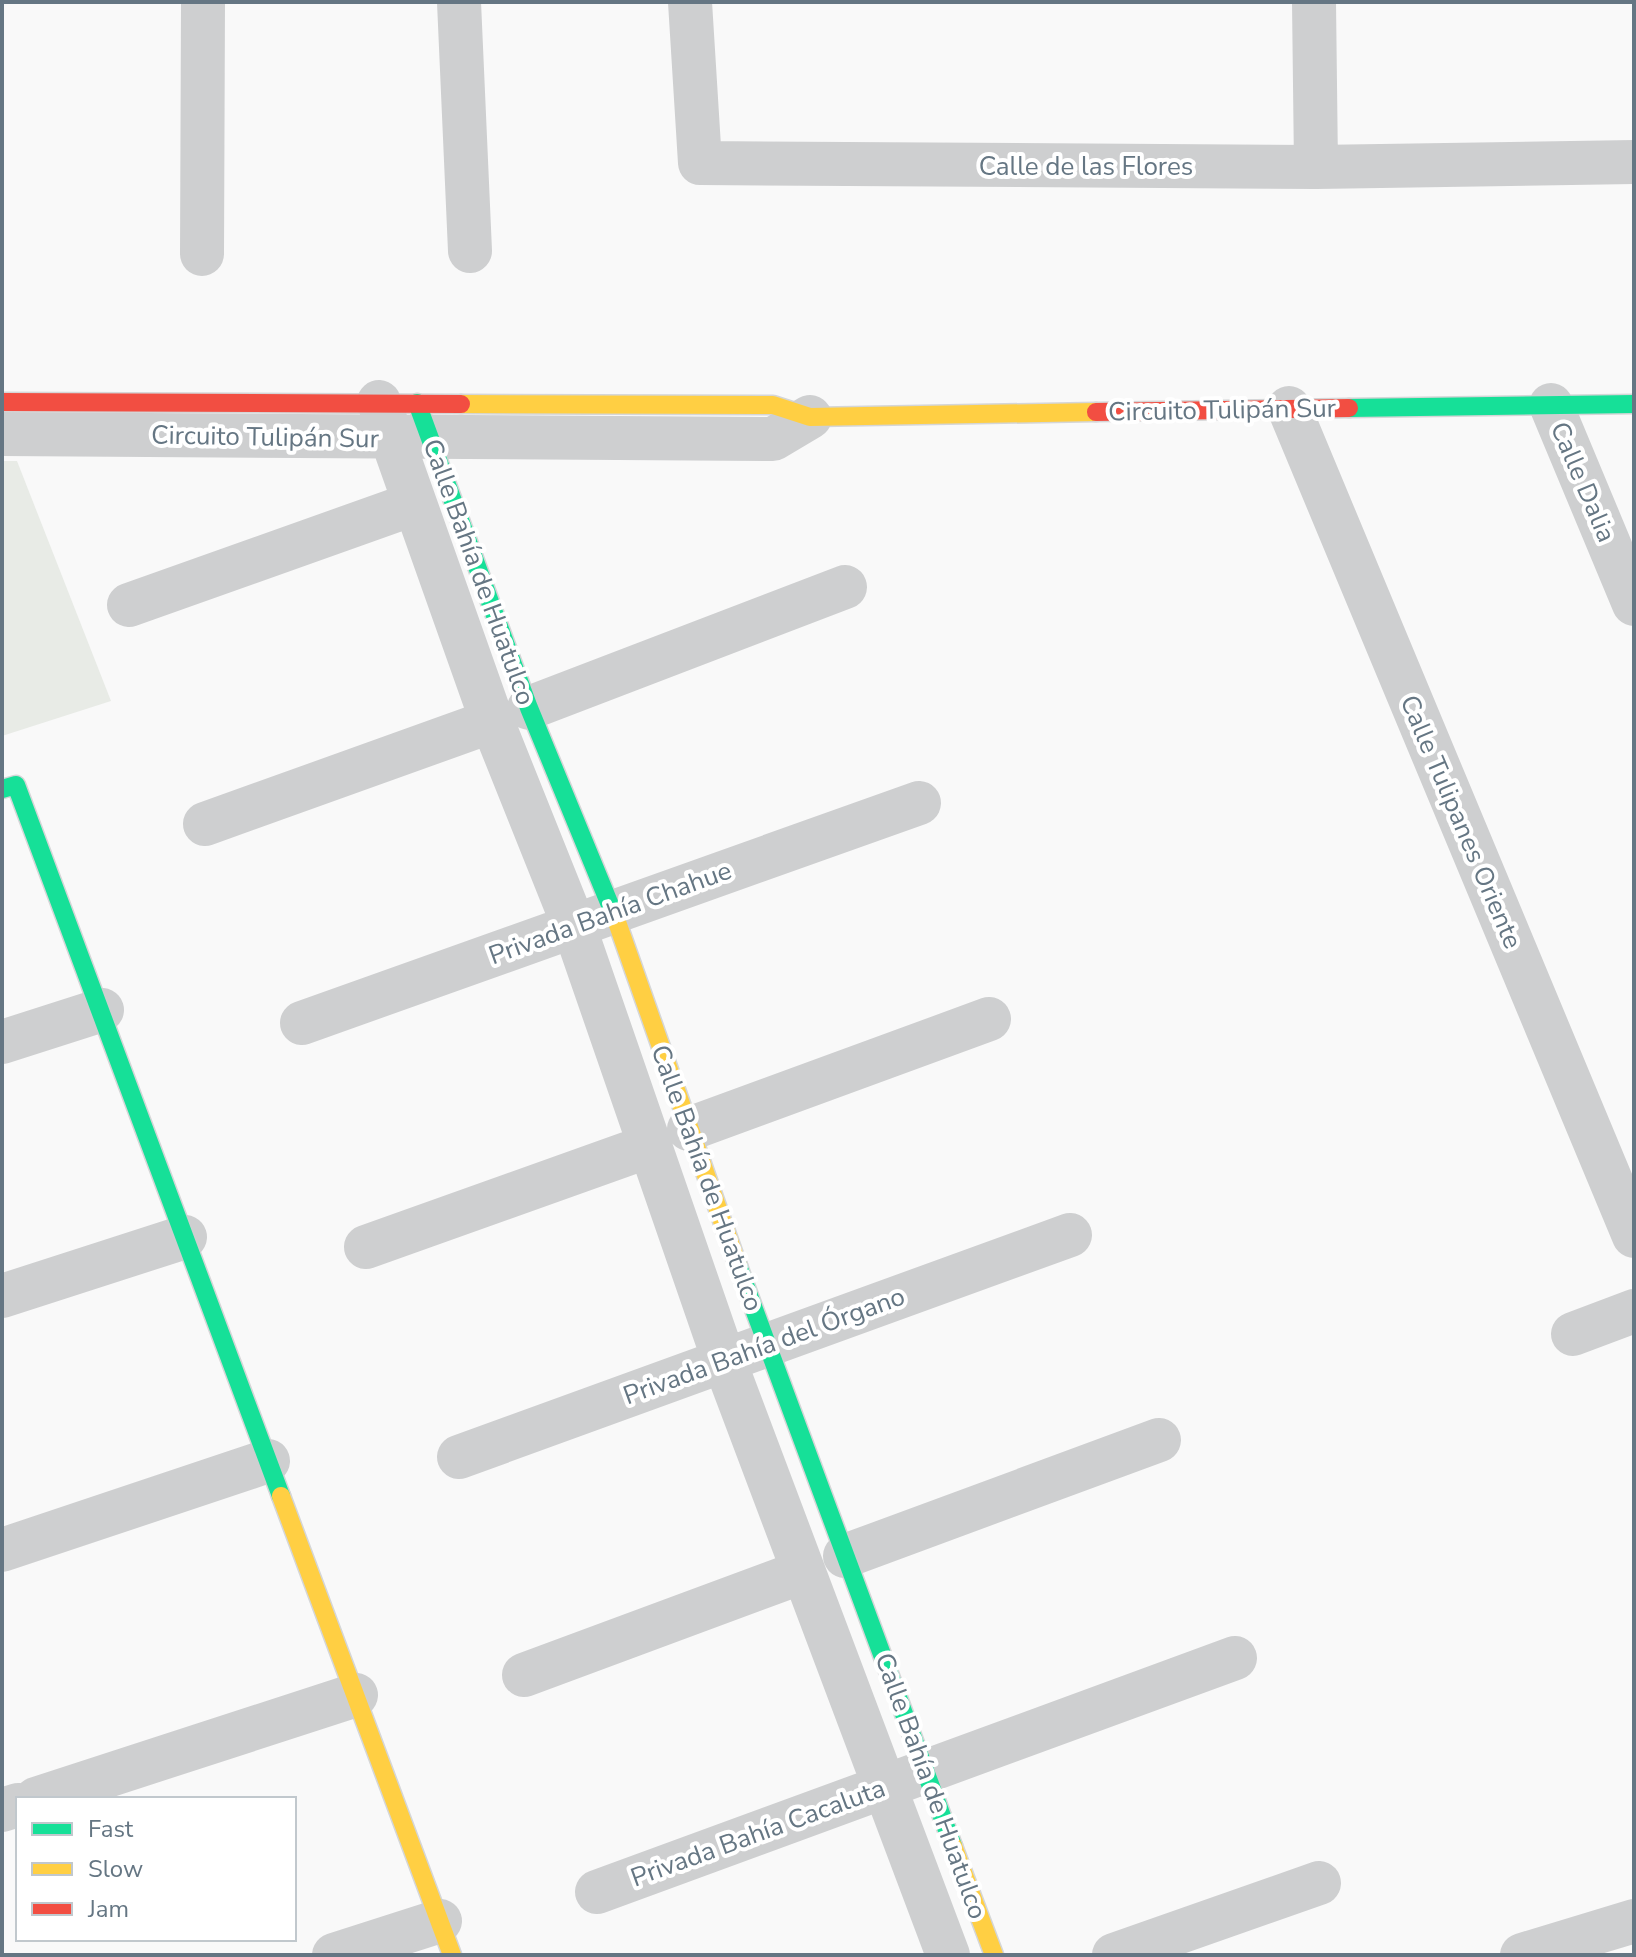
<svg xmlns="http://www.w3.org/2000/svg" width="1636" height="1957" font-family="'Nunito Sans',sans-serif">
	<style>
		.green { fill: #e8ebe6 }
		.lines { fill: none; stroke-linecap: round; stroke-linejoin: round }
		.fast-casing { stroke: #d5d6d7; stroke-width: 21 }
		.slow-casing { stroke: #d5d6d7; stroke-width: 21 }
		.jam-casing { stroke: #d5d6d7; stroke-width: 21 }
		.street { stroke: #cecfd0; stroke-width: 44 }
		.fast { stroke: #16e098; stroke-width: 18 }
		.slow { stroke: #ffcf43; stroke-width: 18 }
		.jam { stroke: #f24e42; stroke-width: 18 }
		.labels { text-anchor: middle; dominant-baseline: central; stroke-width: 8; stroke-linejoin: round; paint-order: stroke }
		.street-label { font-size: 26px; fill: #657683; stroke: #fff }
	</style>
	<rect width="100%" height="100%" fill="#f9f9f9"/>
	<path class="green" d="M 2,461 L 17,461 L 111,701 L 2,736 Z"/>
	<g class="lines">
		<defs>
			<path id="fast" d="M 417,403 L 529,708 L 617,922
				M 1349,408 L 1634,404
				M 2,789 L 16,785 L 281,1496
				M 738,1266 L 953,1846"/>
			<path id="slow" d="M 461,404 L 773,405 L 810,417 L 1096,412
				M 617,922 L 738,1266
				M 281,1496 L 452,1955
				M 953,1846 L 994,1955"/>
			<path id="jam" d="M 2,402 L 461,404
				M 1096,412 L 1349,408"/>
		</defs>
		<use href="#fast" class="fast-casing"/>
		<use href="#slow" class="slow-casing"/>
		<use href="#jam" class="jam-casing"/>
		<path class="street" d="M 459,2 L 470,251
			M 690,2 L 700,163 L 1316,167 L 1634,162
			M 1314,2 L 1316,167
			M 202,254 L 203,2
			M 379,402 L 492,721 L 574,926 L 724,1360 L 948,1955
			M 1551,405 L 1634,604
			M 1289,408 L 1634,1236
			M 2,434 L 773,439 L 810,417
			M 129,605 L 413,504
			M 529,708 L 845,587
			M 205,824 L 492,721
			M 302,1023 L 919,803
			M 2,1042 L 102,1010
			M 689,1129 L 989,1019
			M 366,1247 L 649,1146
			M 2,1296 L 185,1237
			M 1573,1334 L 1634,1311
			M 459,1457 L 1070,1235
			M 2,1550 L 268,1461
			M 845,1556 L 1159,1440
			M 524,1675 L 802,1572
			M 36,1799 L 356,1695
			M 2,1810 L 18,1805
			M 597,1892 L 1235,1658
			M 334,1955 L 440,1921
			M 1114,1955 L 1319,1883
			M 1522,1955 L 1634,1921"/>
		<use href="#fast" class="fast"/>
		<use href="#slow" class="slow"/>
		<use href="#jam" class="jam"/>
	</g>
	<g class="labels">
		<g class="street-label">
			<text x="1086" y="166">Calle de las Flores</text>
			<text transform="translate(1222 410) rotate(-1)">Circuito Tulipán Sur</text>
			<text transform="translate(265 437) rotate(1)">Circuito Tulipán Sur</text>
			<text transform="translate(1583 482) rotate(67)">Calle Dalia</text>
			<text transform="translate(479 572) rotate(70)">Calle Bahía de Huatulco</text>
			<text transform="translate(1461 822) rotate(67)">Calle Tulipanes Oriente</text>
			<text transform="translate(610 913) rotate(-20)">Privada Bahía Chahue</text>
			<text transform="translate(707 1178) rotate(70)">Calle Bahía de Huatulco</text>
			<text transform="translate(764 1346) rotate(-20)">Privada Bahía del Órgano</text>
			<text transform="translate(931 1786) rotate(70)">Calle Bahía de Huatulco</text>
			<text transform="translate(758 1833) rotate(-20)">Privada Bahía Cacaluta</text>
		</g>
	</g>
	<rect width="1636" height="1957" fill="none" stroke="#657683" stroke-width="8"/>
	<rect x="16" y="1797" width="280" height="144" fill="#ffffff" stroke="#c1c8cd" stroke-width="2"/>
	<rect x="32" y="1823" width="40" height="12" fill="#16e098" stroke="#c1c8cd" stroke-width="2"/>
	<text x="88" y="1837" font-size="24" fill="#657683">Fast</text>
	<rect x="32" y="1863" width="40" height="12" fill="#ffcf43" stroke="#c1c8cd" stroke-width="2"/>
	<text x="88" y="1877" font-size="24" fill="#657683">Slow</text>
	<rect x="32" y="1903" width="40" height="12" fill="#f24e42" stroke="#c1c8cd" stroke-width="2"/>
	<text x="88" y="1917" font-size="24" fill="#657683">Jam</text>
</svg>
